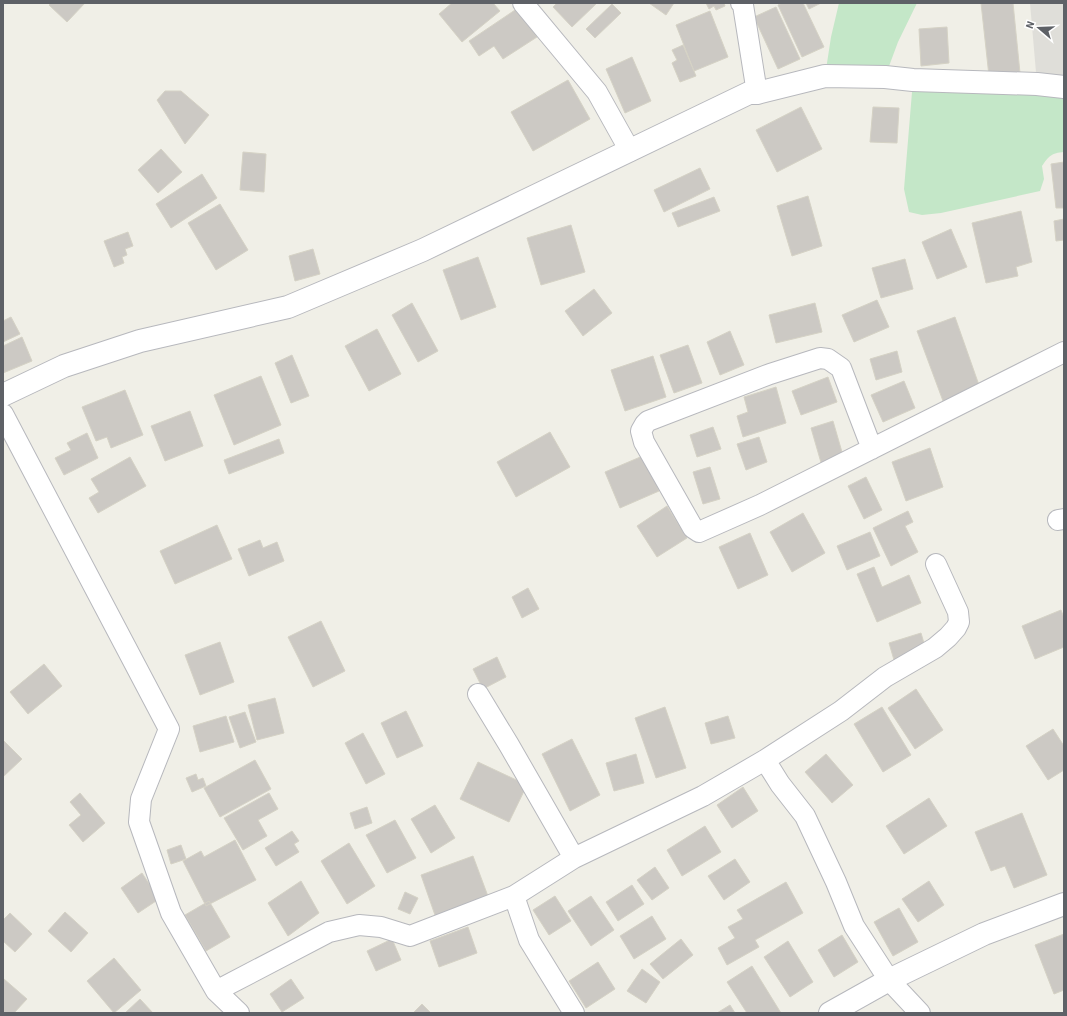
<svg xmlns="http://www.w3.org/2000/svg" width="1067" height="1016" font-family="'Source Sans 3',sans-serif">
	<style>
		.industrial { fill: #dfded9 }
		.green { fill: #c4e7c8 }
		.building { fill: #ccc9c4; stroke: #d5d2c5 }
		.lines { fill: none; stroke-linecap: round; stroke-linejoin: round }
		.minor-casing { stroke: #b7b8bd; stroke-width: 22 }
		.tertiary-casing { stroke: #b7b8bd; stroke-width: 24 }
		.minor { stroke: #fff; stroke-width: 20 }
		.tertiary { stroke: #fff; stroke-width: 22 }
	</style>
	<rect width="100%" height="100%" fill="#f0efe7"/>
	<path class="industrial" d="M 1030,3 L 1064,3 L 1064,87 L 1037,84 Z"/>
	<path class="green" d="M 839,3 L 917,3 L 898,42 L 885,77 L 825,76 L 831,37 Z
		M 913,80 L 1064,87 L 1064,152 C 1051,153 1049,156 1042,166 L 1044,179 L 1040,191 L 941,213 L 922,215 L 909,212 L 904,189 Z"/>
	<path class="building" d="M 51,3 L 85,3 L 67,22 L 49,5 Z
		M 452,3 L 493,3 L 500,11 L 462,42 L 439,14 Z
		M 557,3 L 597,3 L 572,27 L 553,7 Z
		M 649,3 L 674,3 L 666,15 Z
		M 706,3 L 724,3 L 725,6 L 716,10 L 714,6 L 709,9 Z
		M 782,3 L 803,3 L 824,47 L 802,57 L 778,5 Z
		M 806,3 L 821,3 L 809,9 Z
		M 981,3 L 1013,3 L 1020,73 L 989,76 Z
		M 612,4 L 621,13 L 595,38 L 586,29 Z
		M 776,7 L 800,59 L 778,69 L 754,17 Z
		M 518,8 L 537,37 L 503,59 L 494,46 L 479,56 L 469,41 Z
		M 710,11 L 728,57 L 694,71 L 676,25 Z
		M 947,27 L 949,63 L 921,66 L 919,29 Z
		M 683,45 L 696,76 L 680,82 L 672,63 L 677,60 L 672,50 Z
		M 632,57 L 651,101 L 625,113 L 606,69 Z
		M 568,80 L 590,119 L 533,151 L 511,112 Z
		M 165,91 L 181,91 L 209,115 L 185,144 L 157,100 Z
		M 801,107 L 822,149 L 777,172 L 756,130 Z
		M 873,107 L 899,108 L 897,143 L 870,142 Z
		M 161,149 L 182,172 L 158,193 L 138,170 Z
		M 243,152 L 266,154 L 264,192 L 240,190 Z
		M 1064,162 L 1064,208 L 1056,208 L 1051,164 Z
		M 700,168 L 710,189 L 664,212 L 654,190 Z
		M 202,174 L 217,198 L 171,228 L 156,204 Z
		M 808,196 L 822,246 L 792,256 L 777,206 Z
		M 714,197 L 720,211 L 678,227 L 672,213 Z
		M 220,204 L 248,250 L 216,270 L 188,223 Z
		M 1021,211 L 1032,262 L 1016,267 L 1018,276 L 986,283 L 972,223 Z
		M 1064,219 L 1064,240 L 1056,241 L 1054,221 Z
		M 571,225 L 585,272 L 541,285 L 527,238 Z
		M 951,229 L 967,267 L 937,279 L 922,242 Z
		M 128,232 L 133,246 L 125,249 L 127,255 L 122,257 L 124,263 L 114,267 L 104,241 Z
		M 313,249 L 320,274 L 295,281 L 289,256 Z
		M 478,257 L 496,307 L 461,320 L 443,270 Z
		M 905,259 L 913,289 L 881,298 L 872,268 Z
		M 594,289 L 612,313 L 583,336 L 565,311 Z
		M 877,300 L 889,327 L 854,342 L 842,315 Z
		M 412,303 L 438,351 L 418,362 L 392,315 Z
		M 815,303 L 822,332 L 776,343 L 769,315 Z
		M 11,317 L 20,334 L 3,342 L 3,321 Z
		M 955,317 L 980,388 L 943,401 L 917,331 Z
		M 377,329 L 401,374 L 369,391 L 345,346 Z
		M 730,331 L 744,365 L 720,375 L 707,342 Z
		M 22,337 L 32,361 L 3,373 L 3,346 Z
		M 688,345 L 702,383 L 674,393 L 660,355 Z
		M 897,351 L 902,372 L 876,380 L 870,359 Z
		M 292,355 L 309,396 L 291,403 L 275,363 Z
		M 653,356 L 666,397 L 625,411 L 611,370 Z
		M 261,376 L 281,425 L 234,445 L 214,395 Z
		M 828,377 L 837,402 L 801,415 L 792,391 Z
		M 904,381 L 915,408 L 883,422 L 871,395 Z
		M 776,387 L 786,423 L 743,437 L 737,416 L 748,412 L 744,397 Z
		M 125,390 L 143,435 L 111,448 L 107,437 L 96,441 L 82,407 Z
		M 190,411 L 203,446 L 165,461 L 151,426 Z
		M 833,421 L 844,459 L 822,466 L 811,428 Z
		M 713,427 L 721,449 L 697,457 L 690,435 Z
		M 550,432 L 570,467 L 516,497 L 497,462 Z
		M 87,433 L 98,458 L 64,475 L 55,458 L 71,450 L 67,443 Z
		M 759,437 L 767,462 L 746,470 L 737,444 Z
		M 279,439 L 284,453 L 229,474 L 224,460 Z
		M 930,448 L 943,487 L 906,501 L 892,462 Z
		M 645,455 L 659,491 L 620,508 L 605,472 Z
		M 130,457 L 146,486 L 98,513 L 89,498 L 99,492 L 91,479 Z
		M 710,467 L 720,499 L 703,504 L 693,472 Z
		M 866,477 L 882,510 L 864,519 L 848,486 Z
		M 667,506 L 687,538 L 657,557 L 637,526 Z
		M 908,511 L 913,522 L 905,526 L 918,552 L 891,566 L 873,528 Z
		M 803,513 L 825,553 L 792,572 L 770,532 Z
		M 217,525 L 232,559 L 175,584 L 160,551 Z
		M 870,532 L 880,556 L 847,570 L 837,546 Z
		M 750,533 L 768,575 L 738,589 L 719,547 Z
		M 260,540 L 263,548 L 277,542 L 284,561 L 249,576 L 238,549 Z
		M 874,567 L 882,587 L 909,575 L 921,603 L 877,622 L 857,574 Z
		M 528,588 L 539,609 L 522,618 L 512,597 Z
		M 1061,610 L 1064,618 L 1064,647 L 1035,659 L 1022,626 Z
		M 321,621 L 345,671 L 313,687 L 288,637 Z
		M 921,633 L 926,650 L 894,660 L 889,643 Z
		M 220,642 L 234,682 L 200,695 L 185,655 Z
		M 497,657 L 506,677 L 483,689 L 473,669 Z
		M 44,664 L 62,686 L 28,714 L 10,692 Z
		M 916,689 L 943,730 L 915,749 L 888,708 Z
		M 275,698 L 284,733 L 257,740 L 248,705 Z
		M 665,707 L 686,768 L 656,778 L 635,718 Z
		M 882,707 L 911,755 L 883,772 L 854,724 Z
		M 406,711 L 423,746 L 397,758 L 381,723 Z
		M 245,712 L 256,742 L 240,748 L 229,717 Z
		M 226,716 L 234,742 L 200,752 L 193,726 Z
		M 728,716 L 735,738 L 711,744 L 705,723 Z
		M 1053,729 L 1064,746 L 1064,770 L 1048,780 L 1026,746 Z
		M 363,733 L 385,774 L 366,784 L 345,743 Z
		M 572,739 L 600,795 L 570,811 L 542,754 Z
		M 3,740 L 22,759 L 3,777 Z
		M 636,754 L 644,783 L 614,791 L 606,763 Z
		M 826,754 L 853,785 L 832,803 L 805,772 Z
		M 255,760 L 271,789 L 220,817 L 204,788 Z
		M 478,762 L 527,785 L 509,822 L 460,799 Z
		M 196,774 L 198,780 L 203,778 L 206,786 L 192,792 L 186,778 Z
		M 743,787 L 758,811 L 732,828 L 717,805 Z
		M 80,793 L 105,823 L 83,842 L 69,825 L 81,815 L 70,802 Z
		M 269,793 L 278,809 L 258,820 L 267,836 L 243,850 L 224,818 Z
		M 929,798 L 947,826 L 904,854 L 886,826 Z
		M 435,805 L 455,838 L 431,853 L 411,819 Z
		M 367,807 L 372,823 L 355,829 L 350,813 Z
		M 1022,813 L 1047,875 L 1014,888 L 1005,866 L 991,871 L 975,832 Z
		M 395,820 L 416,858 L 387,873 L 366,835 Z
		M 705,826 L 721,852 L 682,876 L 667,850 Z
		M 292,831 L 299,841 L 294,844 L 299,852 L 276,866 L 265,848 Z
		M 235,840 L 256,880 L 206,906 L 183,861 L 201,851 L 204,857 Z
		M 349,843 L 375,886 L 347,904 L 321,861 Z
		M 181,845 L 186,859 L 171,864 L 167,850 Z
		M 473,856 L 489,899 L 436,918 L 421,875 Z
		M 735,859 L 750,882 L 724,900 L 708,876 Z
		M 655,867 L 669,888 L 652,900 L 637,880 Z
		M 142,873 L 159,899 L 138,913 L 121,888 Z
		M 301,881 L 319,913 L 288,936 L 268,903 Z
		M 929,881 L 944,905 L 918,922 L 902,899 Z
		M 786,882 L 803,913 L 755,940 L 759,947 L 727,965 L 718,948 L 735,938 L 728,927 L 743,919 L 737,910 Z
		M 632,885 L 644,904 L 618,921 L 606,902 Z
		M 405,892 L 418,898 L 410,914 L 398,909 Z
		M 555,896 L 571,921 L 549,935 L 533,910 Z
		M 591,896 L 614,930 L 591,946 L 568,911 Z
		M 209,901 L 230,937 L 206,951 L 185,915 Z
		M 899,908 L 918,942 L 893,956 L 874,922 Z
		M 65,912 L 88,933 L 71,952 L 48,931 Z
		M 10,913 L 32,934 L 15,952 L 3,941 L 3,920 Z
		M 652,916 L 666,939 L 634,959 L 620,936 Z
		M 468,927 L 477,953 L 439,967 L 430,941 Z
		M 1064,934 L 1064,990 L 1054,994 L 1035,945 Z
		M 842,935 L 858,962 L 834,977 L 818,950 Z
		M 392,939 L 401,960 L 376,971 L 367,951 Z
		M 681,939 L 693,955 L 663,979 L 650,964 Z
		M 788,941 L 813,982 L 790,997 L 764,957 Z
		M 114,958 L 141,990 L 114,1013 L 87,981 Z
		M 598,962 L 615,989 L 586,1008 L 569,981 Z
		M 752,966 L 781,1013 L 747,1013 L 727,982 Z
		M 642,969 L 660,982 L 646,1003 L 627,991 Z
		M 4,979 L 27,999 L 14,1013 L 5,1013 L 3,1012 L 3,980 Z
		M 291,979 L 304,998 L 282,1012 L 270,994 Z
		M 140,999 L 153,1013 L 125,1013 Z
		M 422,1004 L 431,1013 L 413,1013 Z
		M 730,1005 L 735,1013 L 717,1013 Z"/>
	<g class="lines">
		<defs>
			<path id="minor" d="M 523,3 L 597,92 L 630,151
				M 741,3 L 743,5 L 757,93
				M 3,414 L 169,729 L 141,799 L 139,822 L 171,913 L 216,991 L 239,1013
				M 872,449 L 841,368 L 828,359 L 820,358 L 770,374 L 648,421 L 645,424 L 641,431 L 644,442 L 693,528 L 699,532 L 760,505 L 1064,352
				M 1058,520 L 1064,519
				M 478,694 L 509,745 L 574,858
				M 765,760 L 780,784 L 805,816 L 836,882 L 854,926 L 889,980 L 920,1013
				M 514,896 L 529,940 L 574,1013
				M 216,991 L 329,932 L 359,925 L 381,927 L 410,936 L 514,896 L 574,858 L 703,796 L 765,760 L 841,711 L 885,677 L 935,648 L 948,637 L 956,628 L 959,622 L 958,612 L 936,564"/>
			<path id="tertiary" d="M 3,395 L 64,366 L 140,341 L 288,307 L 423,250 L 749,93 L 757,93 L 825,76 L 885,77 L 913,80 L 1037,84 L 1064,87
				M 830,1013 L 889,980 L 984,934 L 1064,904"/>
		</defs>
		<use href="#minor" class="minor-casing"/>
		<use href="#tertiary" class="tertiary-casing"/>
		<use href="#minor" class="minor"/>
		<use href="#tertiary" class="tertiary"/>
	</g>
	<rect width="1067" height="1016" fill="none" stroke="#5e6167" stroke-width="8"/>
	<g transform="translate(1039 28) rotate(289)" stroke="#ffffff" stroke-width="3" paint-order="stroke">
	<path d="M0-3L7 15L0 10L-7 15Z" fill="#5e6167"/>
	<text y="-6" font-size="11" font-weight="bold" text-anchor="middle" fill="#5e6167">N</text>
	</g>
</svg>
